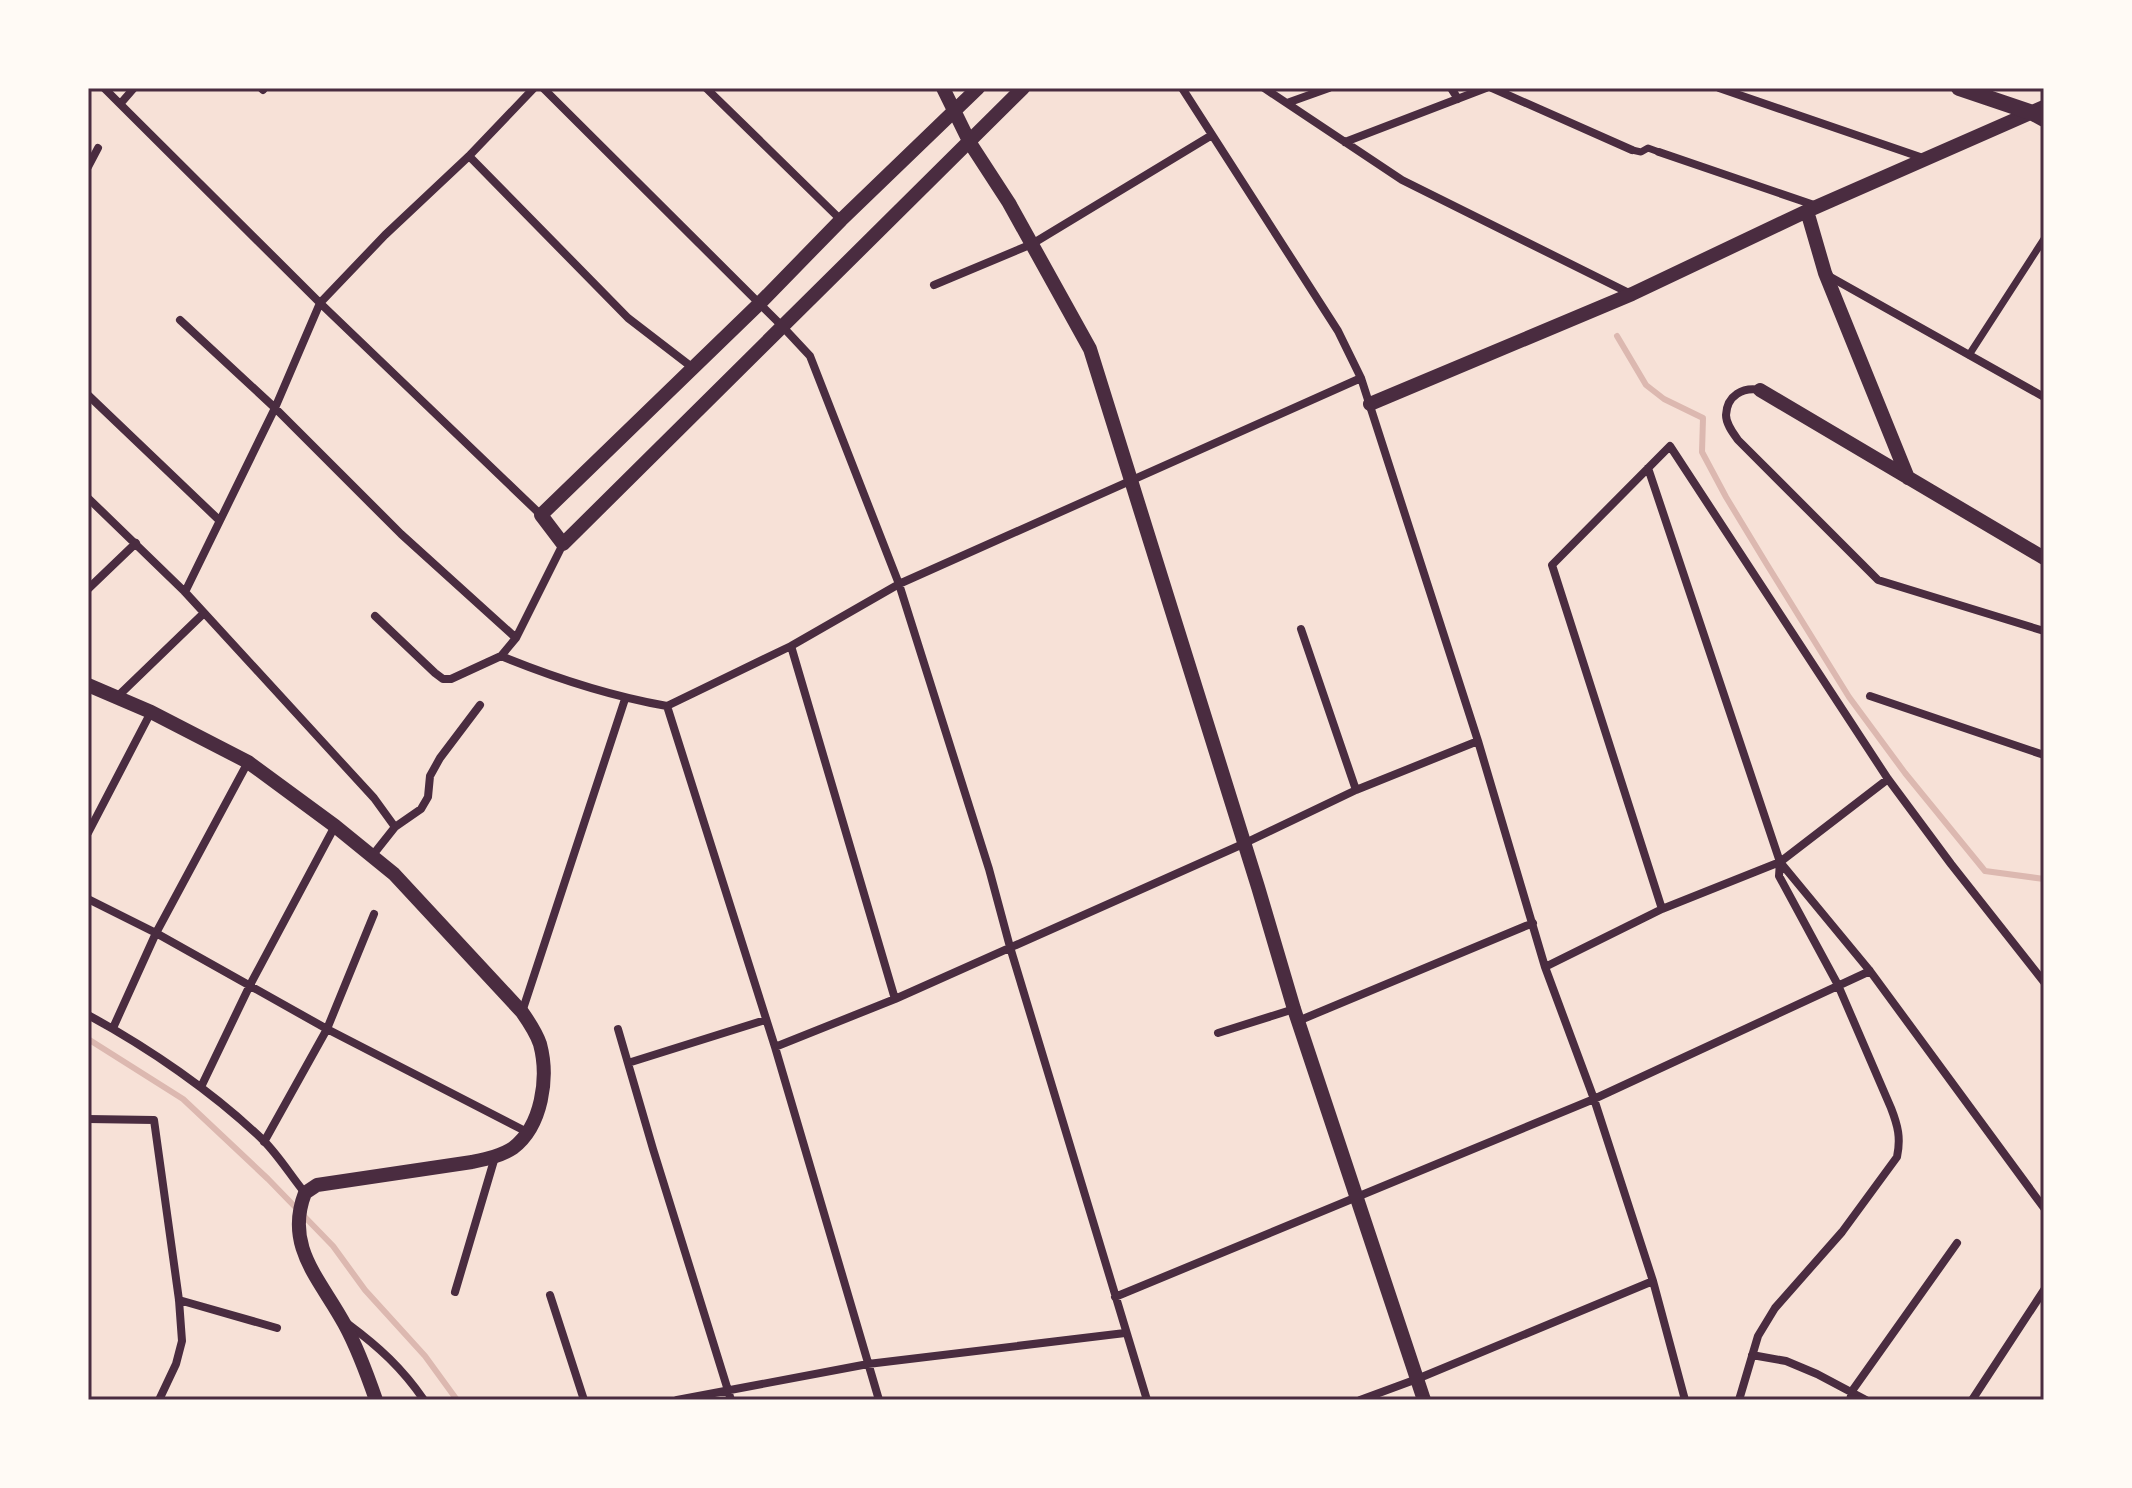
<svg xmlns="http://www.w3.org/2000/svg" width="2132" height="1488" font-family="Montserrat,sans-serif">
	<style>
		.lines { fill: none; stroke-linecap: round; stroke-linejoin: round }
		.stream { stroke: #dcb8b0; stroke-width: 6 }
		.pedestrian { stroke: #4a2c40; stroke-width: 7 }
		.minor { stroke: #4a2c40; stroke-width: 8 }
		.tertiary { stroke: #4a2c40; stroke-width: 14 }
		.secondary { stroke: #4a2c40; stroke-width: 16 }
		.neatline { fill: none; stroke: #4a2c40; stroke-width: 3 }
	</style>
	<rect width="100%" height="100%" fill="#f7e1d7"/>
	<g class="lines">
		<path class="stream" d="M 1617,336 L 1646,385 L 1664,399 L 1703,418 L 1702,452 L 1726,497 L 1766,563 L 1849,697 L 1905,773 L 1985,871 L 2044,879
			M 88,1039 L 183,1099 L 268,1179 L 333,1246 L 365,1290 L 425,1356 L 457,1400"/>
		<path class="pedestrian" d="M 1632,150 L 1641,152 L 1648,148 L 1659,152
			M 1969,355 L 2044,239"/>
		<path class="minor" d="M 104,88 L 320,303 L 541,515
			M 261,88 L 263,90
			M 543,88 L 782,326 L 810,356 L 899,584 L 989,869 L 1010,947 L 1147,1400
			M 706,88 L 841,220
			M 1182,88 L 1338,331 L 1361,378 L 1478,741 L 1545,967 L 1594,1099 L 1653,1281 L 1685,1400
			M 1264,88 L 1402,180 L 1631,294
			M 1451,88 L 1458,99
			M 1492,88 L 1632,150
			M 1719,88 L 1926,159
			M 121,103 L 134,88
			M 1287,103 L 1329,88
			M 1345,142 L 1486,88
			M 1659,152 L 1817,206
			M 469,156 L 628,318 L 693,368
			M 88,167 L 98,148
			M 1825,274 L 2044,397
			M 934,285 L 1032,244 L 1212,135
			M 180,320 L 275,408 L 401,534 L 516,638
			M 1760,390 C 1743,387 1727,395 1726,415 C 1726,424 1733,433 1738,440 L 1878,580 L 2044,631
			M 88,395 L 219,520
			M 1648,468 L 1780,862 L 1779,876 L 1838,985 L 1891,1108 C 1898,1126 1901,1138 1897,1157 L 1842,1232 L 1775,1308 L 1758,1336 L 1739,1400
			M 88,498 L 185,592 L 374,798 L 395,827
			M 88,589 L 136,543
			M 185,592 L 275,408 L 320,303 L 385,235 L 469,156 L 534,88
			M 375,616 L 435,673 L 443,679 L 451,679 L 501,656 L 516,638 L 563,544
			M 1301,629 L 1356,790
			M 791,646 L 895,999
			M 501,656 C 555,678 610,696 667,706
			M 1870,696 L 2044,755
			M 117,697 L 204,613
			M 667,706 L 791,646 L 899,584 L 1361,378
			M 667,706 L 775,1047 L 879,1400
			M 88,833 L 151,712
			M 372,856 L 395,827 L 421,809 L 428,797 L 430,776 L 440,758 L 480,705
			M 1780,862 L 1870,971 L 2044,1208
			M 88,899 L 156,933 L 327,1029 L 529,1133
			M 1662,909 L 1552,565 L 1670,446 L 1888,779 L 1951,864 L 2044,982
			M 1545,967 L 1662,909 L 1780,862 L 1888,779
			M 522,1012 L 625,699
			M 88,1015 C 149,1048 213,1092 263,1140 C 279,1156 291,1176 305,1193
			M 1298,1021 L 1533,923
			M 113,1028 L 156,933 L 248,762
			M 618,1029 L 653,1149 L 731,1400
			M 1218,1033 L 1294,1009
			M 775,1047 L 895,999 L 1243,844 L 1356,790 L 1478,741
			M 628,1063 L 765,1020
			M 201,1087 L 250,985 L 335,826
			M 88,1119 L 154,1120 L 179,1300 L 182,1341 L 176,1364 L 159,1400
			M 264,1142 L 327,1029 L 374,914
			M 455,1292 L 495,1157
			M 550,1295 L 584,1400
			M 1115,1297 L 1594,1099 L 1870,971
			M 179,1300 L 277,1328
			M 348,1324 C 379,1347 402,1368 424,1400
			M 1752,1355 L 1786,1361 L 1817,1374 L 1866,1400
			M 677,1400 L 868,1364 L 1125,1333
			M 1360,1400 L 1417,1379 L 1653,1281
			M 1850,1400 L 1852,1391 L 1957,1243
			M 1972,1400 L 2044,1290"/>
		<path class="tertiary" d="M 943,88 L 970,143 L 1009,203 L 1090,349 L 1258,887 L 1294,1009 L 1424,1400
			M 978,88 L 841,220 L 759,304 L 541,515 L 563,544 L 1023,88
			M 1807,211 L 1825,273 L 1908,478
			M 1760,390 L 2044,558
			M 1370,404 L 1632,294 L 1807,211 L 2044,107
			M 88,685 L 151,712 L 248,762 L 335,826 L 394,874 L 522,1012 C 529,1022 536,1032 540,1044 C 549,1078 542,1126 513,1148 C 501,1156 486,1159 472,1162 L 317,1185 L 305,1193 C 284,1247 321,1280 345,1325 C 358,1349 367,1374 376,1400"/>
		<path class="secondary" d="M 1959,88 L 2033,113 L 2044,119"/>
	</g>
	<rect width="2132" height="1488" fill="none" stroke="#fffaf5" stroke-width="180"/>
	<rect x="90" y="90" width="1952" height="1308" class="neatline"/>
</svg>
